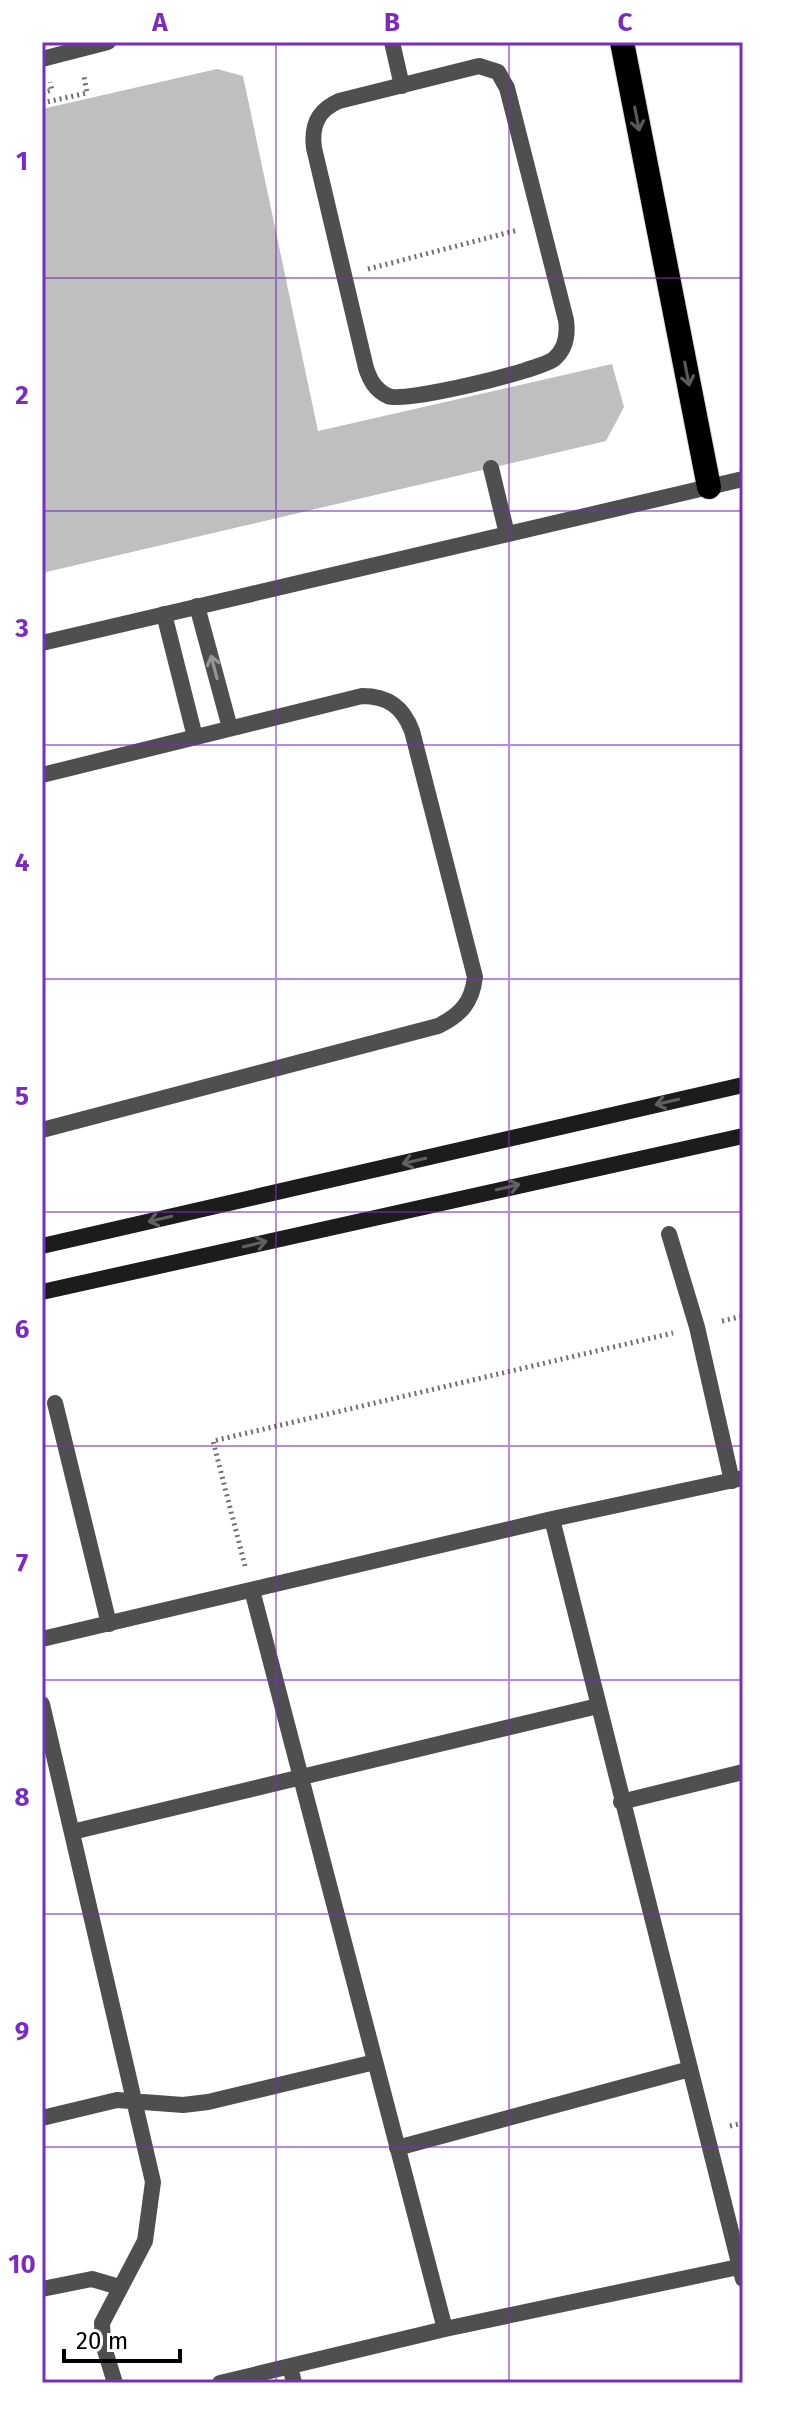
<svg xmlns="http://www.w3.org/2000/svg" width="785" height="2425" font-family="'Fira Sans',sans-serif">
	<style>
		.building { fill: #bfbfbf }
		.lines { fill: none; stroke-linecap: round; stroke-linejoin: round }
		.highway-casing { stroke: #dbdbdb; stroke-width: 26 }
		.path { stroke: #717171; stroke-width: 5; stroke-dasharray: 2 4; stroke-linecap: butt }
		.lane { stroke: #4f4f4f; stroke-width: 16 }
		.street { stroke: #4f4f4f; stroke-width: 16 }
		.secondary { stroke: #1c1c1c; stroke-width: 16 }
		.highway { stroke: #000; stroke-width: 24 }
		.oneway { stroke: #595959 }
		.oneway2 { stroke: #959595 }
		.oneway3 { stroke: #606060 }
		.grid { fill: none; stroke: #7b2cbf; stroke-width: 2; stroke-opacity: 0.55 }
		.neatline { fill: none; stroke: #7b2cbf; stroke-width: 3 }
		.grid-label { font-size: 26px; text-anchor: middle; font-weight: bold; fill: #7b2cbf }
	</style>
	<rect width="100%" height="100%" fill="#fff"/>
	<path class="building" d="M 217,69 L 243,76 L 318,431 L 612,364 L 624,407 L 606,441 L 42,573 L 42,109 Z"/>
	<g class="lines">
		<defs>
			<path id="highway" d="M 622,42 L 709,487"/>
		</defs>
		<use href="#highway" class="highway-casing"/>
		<path class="path" d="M 42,93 L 52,90 L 50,82
			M 42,103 L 87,93 L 84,77
			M 368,269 L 518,230
			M 722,1321 L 743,1316
			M 245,1566 L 213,1441 L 673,1333
			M 730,2126 L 743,2123"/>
		<path class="lane" d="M 392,42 L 402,86
			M 42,59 L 108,42
			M 479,66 L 498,72 L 507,88 L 566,320 C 568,335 566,349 554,359 C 538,371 405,403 388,396 C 375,390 370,380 366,368 L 314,148 C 311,125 318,110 339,101 Z
			M 491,468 L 507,534
			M 197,606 L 230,728
			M 164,614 L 195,737
			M 42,775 L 362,696 C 388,696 403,707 412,731 L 475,977 C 472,1002 461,1015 438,1026 L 42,1130
			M 42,2289 L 92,2279 L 119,2287"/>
		<path class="street" d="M 42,643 L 743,479
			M 669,1234 L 697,1327 L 732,1481
			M 55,1403 L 109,1624
			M 552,1519 L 743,2279
			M 252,1590 L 445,2329
			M 42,1639 L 552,1519 L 743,1478
			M 42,1704 L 153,2182 L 145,2241 L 102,2323 L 103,2344 L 115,2383
			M 621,1802 L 743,1772
			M 72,1832 L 598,1706
			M 42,2118 L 117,2100 L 183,2105 L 208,2102 L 375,2062
			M 397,2148 L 690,2069
			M 290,2366 L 294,2383
			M 220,2383 L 445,2329 L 743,2266"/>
		<path class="secondary" d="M 42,1246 L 743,1085
			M 42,1292 L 743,1136"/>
		<use href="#highway" class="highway"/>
	</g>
	<defs><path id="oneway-shaft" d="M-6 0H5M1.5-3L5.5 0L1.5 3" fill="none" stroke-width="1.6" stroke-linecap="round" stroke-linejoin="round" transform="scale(2)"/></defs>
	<g class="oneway">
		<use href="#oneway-shaft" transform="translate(637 119) rotate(79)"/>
		<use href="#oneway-shaft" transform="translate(687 374) rotate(79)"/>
	</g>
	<use class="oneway2" href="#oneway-shaft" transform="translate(214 667) rotate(-105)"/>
	<g class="oneway3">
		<use href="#oneway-shaft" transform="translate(667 1102) rotate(167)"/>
		<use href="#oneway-shaft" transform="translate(414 1161) rotate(167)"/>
		<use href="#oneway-shaft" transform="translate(508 1187) rotate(-13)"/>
		<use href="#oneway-shaft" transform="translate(160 1219) rotate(167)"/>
		<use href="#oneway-shaft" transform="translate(255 1244) rotate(-13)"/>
	</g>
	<path class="grid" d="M 276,42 L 276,2383M 509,42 L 509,2383M 42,278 L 743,278M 42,511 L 743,511M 42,745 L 743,745M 42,979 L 743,979M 42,1212 L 743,1212M 42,1446 L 743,1446M 42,1680 L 743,1680M 42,1914 L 743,1914M 42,2147 L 743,2147"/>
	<rect width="785" height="2425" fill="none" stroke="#ffffff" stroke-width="88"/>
	<path d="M64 2349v12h116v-12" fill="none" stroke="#000000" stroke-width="4"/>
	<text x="76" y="2349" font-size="24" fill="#000000" stroke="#ffffff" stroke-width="6" paint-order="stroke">20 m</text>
	<rect x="44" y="44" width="697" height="2337" class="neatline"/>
	<g class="grid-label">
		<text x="160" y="31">A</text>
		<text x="392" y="31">B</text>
		<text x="625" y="31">C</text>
		<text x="22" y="170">1</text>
		<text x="22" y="404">2</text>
		<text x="22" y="637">3</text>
		<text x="22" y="871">4</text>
		<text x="22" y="1105">5</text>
		<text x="22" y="1338">6</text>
		<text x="22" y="1572">7</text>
		<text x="22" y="1806">8</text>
		<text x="22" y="2040">9</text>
		<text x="22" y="2273">10</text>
	</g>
</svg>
